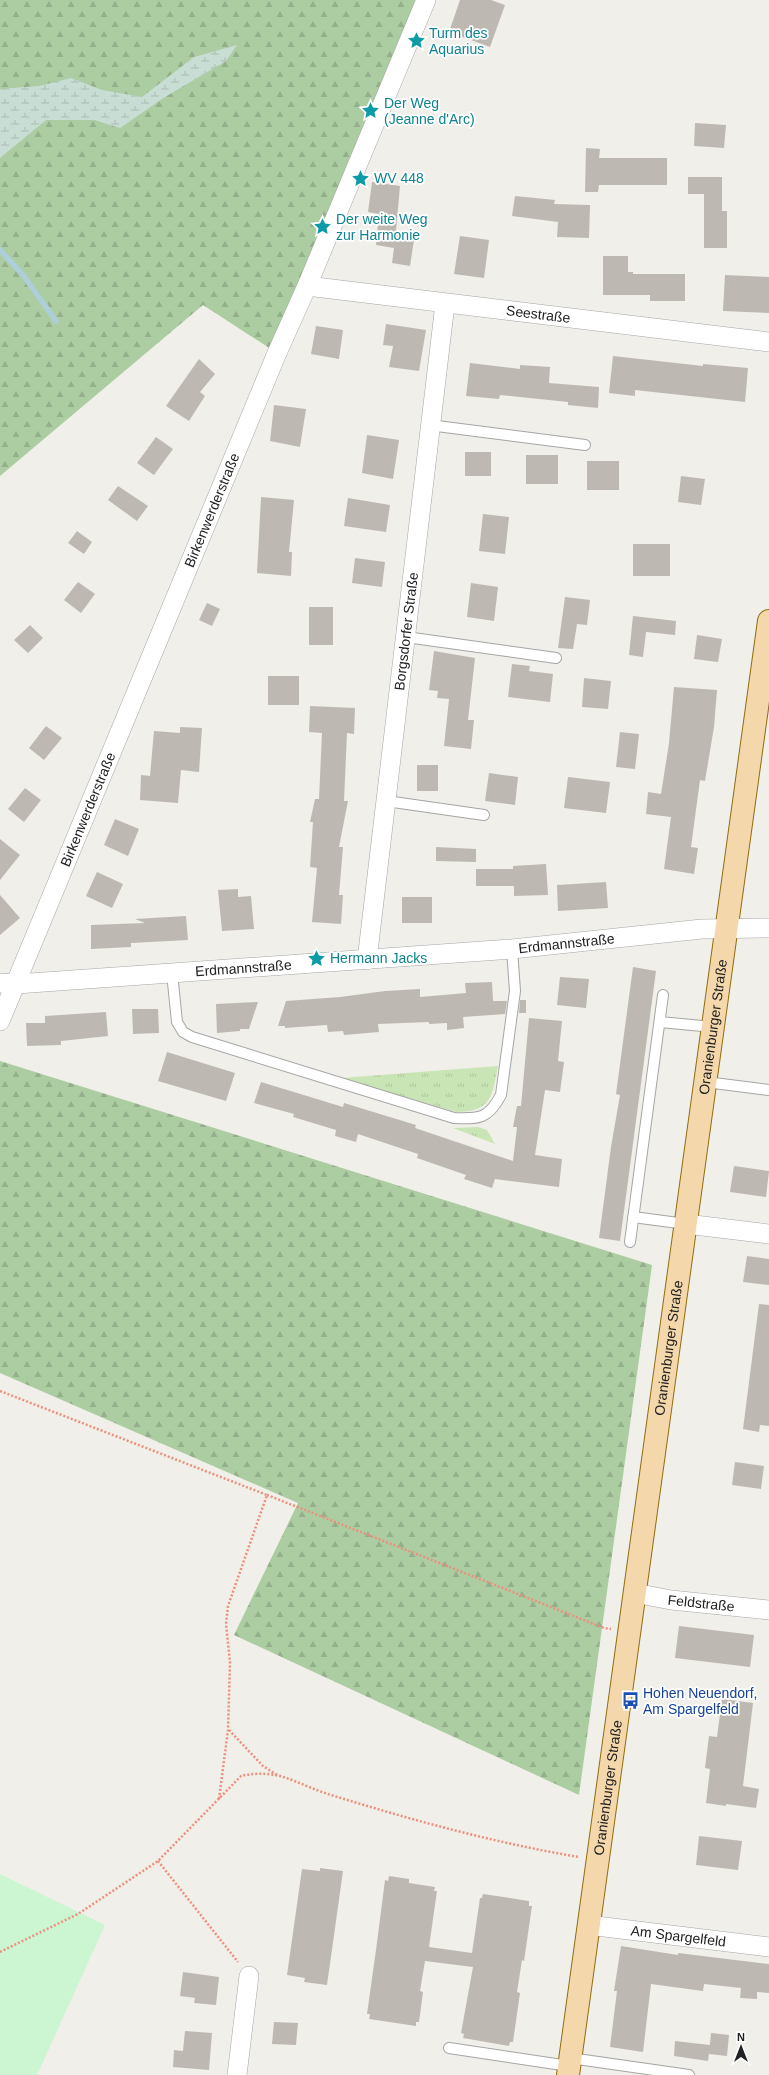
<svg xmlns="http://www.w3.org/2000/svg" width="769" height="2075" font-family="Helvetica,sans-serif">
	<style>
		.grass { fill: url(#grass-tufts) }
		.forest { fill: url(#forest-firs) }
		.wetland { fill: url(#wetland-marsh) }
		.park { fill: #ccf5d1 }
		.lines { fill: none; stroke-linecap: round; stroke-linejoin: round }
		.stream { stroke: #aeceda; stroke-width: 5.5 }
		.building { fill: #beb8b2 }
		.service-casing { stroke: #a5a5a5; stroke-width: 12 }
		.minor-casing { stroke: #a5a5a5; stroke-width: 20 }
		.primary-casing { stroke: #906c0e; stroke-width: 24 }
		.path { stroke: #ee8f7d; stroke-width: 2.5; stroke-dasharray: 2 2; stroke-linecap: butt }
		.service { stroke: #fff; stroke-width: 10 }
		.minor { stroke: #fff; stroke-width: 19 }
		.primary { stroke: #f4d8ab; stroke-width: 22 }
		.labels { text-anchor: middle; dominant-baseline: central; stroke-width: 3.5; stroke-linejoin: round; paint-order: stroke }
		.culture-label { font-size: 14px; fill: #0d838f; stroke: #fff; text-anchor: start }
		.street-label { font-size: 14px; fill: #212121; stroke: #fff }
		.transit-label { font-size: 14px; fill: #164399; stroke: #fff; text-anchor: start }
	</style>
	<defs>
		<pattern id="grass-tufts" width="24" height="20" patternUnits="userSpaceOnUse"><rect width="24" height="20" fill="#cae5b5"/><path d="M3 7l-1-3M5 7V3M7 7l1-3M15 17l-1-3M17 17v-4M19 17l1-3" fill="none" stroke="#adc49b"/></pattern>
		<pattern id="forest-firs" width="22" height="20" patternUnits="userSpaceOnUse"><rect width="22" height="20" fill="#accca2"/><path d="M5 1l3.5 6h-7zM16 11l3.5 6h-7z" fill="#94af8b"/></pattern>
		<pattern id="wetland-marsh" width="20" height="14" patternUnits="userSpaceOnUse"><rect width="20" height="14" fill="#c8ddd4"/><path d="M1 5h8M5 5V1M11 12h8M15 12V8" fill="none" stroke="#acbdb6"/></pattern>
	</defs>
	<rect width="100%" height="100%" fill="#f1efe9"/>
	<path class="grass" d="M 498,1066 C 492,1096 492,1112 456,1112 L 341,1078 Z
		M 478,1127 L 487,1130 L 495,1144 L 453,1128 Z"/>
	<path class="forest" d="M 0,0 L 419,0 L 277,353 L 203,305 L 0,476 Z
		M 0,1061 L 652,1265 L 579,1795 L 234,1635 L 298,1503 L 0,1373 Z"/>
	<path class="wetland" d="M 237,45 L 226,61 L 165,97 L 120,128 L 94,120 L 46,120 L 0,158 L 0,89 L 39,86 L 71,78 L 102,90 L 142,97 L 194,57 Z"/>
	<path class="park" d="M 0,1874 L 105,1925 L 37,2075 L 0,2075 Z"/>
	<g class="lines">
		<path class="stream" d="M 0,250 L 23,275 L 56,321"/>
	</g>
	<path class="building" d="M 460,0 L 491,0 L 505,5 L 490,47 L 449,32 Z
		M 695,123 L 726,125 L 724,148 L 694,146 Z
		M 586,148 L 600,149 L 599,158 L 667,158 L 667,185 L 599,185 L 598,192 L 585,192 Z
		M 688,177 L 722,177 L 722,211 L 727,211 L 727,248 L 704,248 L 704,194 L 688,194 Z
		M 372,182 L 400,186 L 396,231 L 415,233 L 410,266 L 392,263 L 394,248 L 376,245 L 379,214 L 368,212 Z
		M 515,196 L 555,200 L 554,204 L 590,205 L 589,238 L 557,237 L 558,222 L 512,216 Z
		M 460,236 L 489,240 L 484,278 L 454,274 Z
		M 603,256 L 628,256 L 628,272 L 633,272 L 633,274 L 685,274 L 685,301 L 650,301 L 650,295 L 603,295 Z
		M 725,275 L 769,277 L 769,313 L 723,311 Z
		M 386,324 L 426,330 L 419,371 L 389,367 L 393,346 L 383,345 Z
		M 316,326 L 343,330 L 339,359 L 311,354 Z
		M 613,356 L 703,366 L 703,364 L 748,368 L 745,402 L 635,390 L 635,396 L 609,393 Z
		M 199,359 L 215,374 L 200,392 L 205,396 L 189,421 L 166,406 Z
		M 470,363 L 520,369 L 520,365 L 550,367 L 549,383 L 599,387 L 598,408 L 568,405 L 568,402 L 500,395 L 499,399 L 466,396 Z
		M 274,405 L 306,409 L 300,447 L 270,441 Z
		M 367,435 L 399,440 L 393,479 L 362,473 Z
		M 156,437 L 173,449 L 154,475 L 137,463 Z
		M 465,452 L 491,452 L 491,476 L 465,476 Z
		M 526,455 L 558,455 L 558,484 L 526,484 Z
		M 587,461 L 619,461 L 619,490 L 587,490 Z
		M 681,476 L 705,479 L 701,505 L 678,502 Z
		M 118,486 L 148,506 L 137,521 L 108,500 Z
		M 261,497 L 294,500 L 289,552 L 292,552 L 291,576 L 257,573 Z
		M 348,498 L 390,505 L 386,532 L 344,526 Z
		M 483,514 L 509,517 L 505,554 L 479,551 Z
		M 77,531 L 92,542 L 84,554 L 68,543 Z
		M 633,544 L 670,544 L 670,576 L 633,576 Z
		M 355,558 L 385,562 L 382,587 L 352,583 Z
		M 78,582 L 95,594 L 81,613 L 64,600 Z
		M 471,583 L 498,587 L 494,621 L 467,617 Z
		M 565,597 L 590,600 L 587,625 L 577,624 L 573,649 L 558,648 Z
		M 207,603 L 220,609 L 212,626 L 199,620 Z
		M 309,607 L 333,607 L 333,645 L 309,645 Z
		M 633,616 L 676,621 L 675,635 L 646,632 L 643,657 L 629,655 Z
		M 30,625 L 43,638 L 28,653 L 14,640 Z
		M 697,635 L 722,639 L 718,662 L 694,659 Z
		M 434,651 L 475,658 L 468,720 L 474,720 L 471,749 L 444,746 L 449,699 L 437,698 L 438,691 L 429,690 Z
		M 512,664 L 530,666 L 529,671 L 553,674 L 550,702 L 508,697 Z
		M 268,676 L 299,676 L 299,705 L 268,705 Z
		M 584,678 L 611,681 L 608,709 L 582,707 Z
		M 674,687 L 717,690 L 714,727 L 705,781 L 700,780 L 691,847 L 698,848 L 694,874 L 664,869 L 671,817 L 646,814 L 648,792 L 661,794 L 669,743 Z
		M 310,706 L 355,708 L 354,734 L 347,733 L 344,801 L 348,801 L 339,847 L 343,847 L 339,895 L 343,895 L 341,924 L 312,922 L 317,868 L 310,867 L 313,822 L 310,822 L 315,799 L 319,799 L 322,733 L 309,732 Z
		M 46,726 L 62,738 L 44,760 L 29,748 Z
		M 180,727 L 202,728 L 199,772 L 181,770 L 178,803 L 140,800 L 141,775 L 150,776 L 154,731 L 180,733 Z
		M 620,732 L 639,734 L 635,769 L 616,767 Z
		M 417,765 L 438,765 L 438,791 L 417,791 Z
		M 489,773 L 518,777 L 515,805 L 485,801 Z
		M 568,777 L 610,782 L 606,813 L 564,808 Z
		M 25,788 L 41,800 L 24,822 L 8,809 Z
		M 115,819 L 139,829 L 128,856 L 104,845 Z
		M 0,839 L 20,855 L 0,880 Z
		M 436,847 L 476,849 L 476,862 L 436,861 Z
		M 546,864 L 548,895 L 514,896 L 514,886 L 476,886 L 476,869 L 513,869 L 513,866 Z
		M 97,872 L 123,884 L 112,908 L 86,896 Z
		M 606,882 L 608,908 L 558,911 L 557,885 Z
		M 238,889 L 238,897 L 251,896 L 254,929 L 222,931 L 218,890 Z
		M 0,895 L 20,918 L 0,935 Z
		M 402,897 L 432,897 L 432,923 L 402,923 Z
		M 186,916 L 188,940 L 131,943 L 131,947 L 91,949 L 91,925 L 145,923 L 135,919 Z
		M 633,967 L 656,971 L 620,1241 L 599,1238 L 611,1147 L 620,1095 L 616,1094 Z
		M 560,977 L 589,979 L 586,1008 L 557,1005 Z
		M 492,982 L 493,1001 L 507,1001 L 505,1014 L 463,1017 L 464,1028 L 447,1030 L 447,1023 L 429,1024 L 429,1022 L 378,1024 L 379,1032 L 344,1035 L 343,1031 L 328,1032 L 327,1025 L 285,1028 L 285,1026 L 278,1026 L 286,1001 L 340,997 L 385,991 L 420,989 L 420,997 L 466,993 L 465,983 Z
		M 520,1000 L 526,1000 L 526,1013 L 519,1013 Z
		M 258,1002 L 249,1029 L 240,1029 L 240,1031 L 217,1033 L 216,1004 Z
		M 132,1009 L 158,1009 L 159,1033 L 133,1034 Z
		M 106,1012 L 108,1036 L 61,1041 L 61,1045 L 27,1046 L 26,1023 L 45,1023 L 45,1016 Z
		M 529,1018 L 562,1021 L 558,1061 L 564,1062 L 560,1092 L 545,1090 L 535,1155 L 562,1159 L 559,1187 L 495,1179 L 492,1188 L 464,1179 L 466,1175 L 417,1158 L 418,1154 L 358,1134 L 356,1142 L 335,1136 L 336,1130 L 293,1117 L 294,1114 L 254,1103 L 261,1082 L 343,1107 L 344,1103 L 416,1125 L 415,1128 L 513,1161 L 517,1127 L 513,1127 L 517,1106 L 521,1106 Z
		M 167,1052 L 235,1073 L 226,1101 L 158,1081 Z
		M 734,1166 L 769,1171 L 766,1197 L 730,1192 Z
		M 747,1256 L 769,1259 L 769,1285 L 743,1282 Z
		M 759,1304 L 769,1305 L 769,1426 L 760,1425 L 759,1432 L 743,1429 Z
		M 735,1462 L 764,1466 L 761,1489 L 732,1485 Z
		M 679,1626 L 754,1635 L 750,1667 L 675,1658 Z
		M 722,1699 L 753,1703 L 743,1786 L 759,1789 L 756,1808 L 726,1804 L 726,1806 L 706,1803 L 710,1769 L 705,1768 L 709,1736 L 717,1737 Z
		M 699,1836 L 742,1841 L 738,1870 L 696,1865 Z
		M 320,1868 L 343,1871 L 327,1985 L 304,1982 L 305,1978 L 287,1975 L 302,1869 L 320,1871 Z
		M 389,1876 L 409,1879 L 409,1883 L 435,1887 L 434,1891 L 437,1891 L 429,1947 L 472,1953 L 480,1898 L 482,1898 L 483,1894 L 529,1901 L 529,1906 L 532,1906 L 524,1961 L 522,1960 L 517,1992 L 520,1993 L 513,2042 L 510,2042 L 509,2046 L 463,2038 L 464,2034 L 461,2033 L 473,1967 L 425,1961 L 420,1991 L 423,1992 L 419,2022 L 416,2022 L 416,2026 L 369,2019 L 370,2014 L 367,2014 L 376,1950 L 385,1880 L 388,1881 Z
		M 621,1946 L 678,1955 L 678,1953 L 769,1964 L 769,1993 L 757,1992 L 757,1999 L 740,1998 L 741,1988 L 704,1984 L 703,1991 L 651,1984 L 643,2052 L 610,2047 L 617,1991 L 614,1991 Z
		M 183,1972 L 219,1977 L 216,2005 L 194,2003 L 195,1998 L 180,1996 Z
		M 274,2022 L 298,2023 L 296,2045 L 272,2044 Z
		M 185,2031 L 212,2033 L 209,2070 L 173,2067 L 174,2050 L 183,2051 Z
		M 711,2033 L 729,2035 L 727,2056 L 709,2054 Z
		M 675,2041 L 710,2045 L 708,2061 L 674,2056 Z"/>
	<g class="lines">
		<defs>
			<path id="service" d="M 429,425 L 585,445
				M 406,637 L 556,658
				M 386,801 L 484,815
				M 172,973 L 177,1022 L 183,1032 L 192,1037 L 454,1118 C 480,1119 488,1119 501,1095 L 515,991 L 512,949
				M 660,1022 L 713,1027
				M 706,1082 L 769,1090
				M 633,1217 L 686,1224
				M 630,1242 L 663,995
				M 449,2048 L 569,2066
				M 570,2058 L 689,2075"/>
			<g id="minor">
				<path id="s1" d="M 307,286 L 769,342"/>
				<path id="s2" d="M 367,960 L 445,304"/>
				<path id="s3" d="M 0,983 L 16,984 L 512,949 L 702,929 L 769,928"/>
				<path id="s4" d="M 0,1021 L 277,353 L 307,286 L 426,0"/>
				<path d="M 686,1224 L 769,1234"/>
				<path id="s5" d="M 635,1593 L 671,1600 L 769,1610"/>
				<path id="s6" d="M 588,1925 L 769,1947"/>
				<path d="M 237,2075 L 249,1976"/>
			</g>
			<g id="primary">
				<path id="s7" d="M 568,2075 L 769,621"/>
			</g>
		</defs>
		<use href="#service" class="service-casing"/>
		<use href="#minor" class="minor-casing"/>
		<use href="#primary" class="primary-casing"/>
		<path class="path" d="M 0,1391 L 267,1495 L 228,1606 L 226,1624 L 230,1662 L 228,1730 L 219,1799
			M 267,1495 L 604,1628 L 611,1629
			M 229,1730 L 263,1766 L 277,1775
			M 158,1861 L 238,1962
			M 0,1952 L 78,1914 L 158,1861 L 241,1776 C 252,1773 268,1773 280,1776 C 297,1781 314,1790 331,1795 C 412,1820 495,1843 579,1857"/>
		<use href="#service" class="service"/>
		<use href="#minor" class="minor"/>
		<use href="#primary" class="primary"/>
	</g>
	<defs>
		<symbol id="sight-bare" viewBox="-9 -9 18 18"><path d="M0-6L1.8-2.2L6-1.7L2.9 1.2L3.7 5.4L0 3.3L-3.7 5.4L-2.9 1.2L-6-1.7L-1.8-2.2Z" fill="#0f9aa8" stroke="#fff" stroke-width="2.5" paint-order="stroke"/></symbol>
		<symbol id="bus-bare" viewBox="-9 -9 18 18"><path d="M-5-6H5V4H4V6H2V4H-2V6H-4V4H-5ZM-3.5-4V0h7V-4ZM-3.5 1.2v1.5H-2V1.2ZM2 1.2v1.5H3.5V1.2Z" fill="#1a4fb4" stroke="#fff" stroke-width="2.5" paint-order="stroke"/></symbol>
	</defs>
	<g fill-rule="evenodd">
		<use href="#sight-bare" x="404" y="28" width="25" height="25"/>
		<use href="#sight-bare" x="358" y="98" width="25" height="25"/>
		<use href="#sight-bare" x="348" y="166" width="25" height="25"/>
		<use href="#sight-bare" x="310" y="214" width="25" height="25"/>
		<use href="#sight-bare" x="304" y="946" width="25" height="25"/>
		<use href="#bus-bare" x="618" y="1688" width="25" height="25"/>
	</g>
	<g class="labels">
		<g class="culture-label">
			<text x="429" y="33">Turm des<tspan x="429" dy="16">Aquarius</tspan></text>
			<text x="384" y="103">Der Weg<tspan x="384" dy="16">(Jeanne d'Arc)</tspan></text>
			<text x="374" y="178">WV 448</text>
			<text x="336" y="219">Der weite Weg<tspan x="336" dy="16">zur Harmonie</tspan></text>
			<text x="330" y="958">Hermann Jacks</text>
		</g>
		<g class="street-label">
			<text stroke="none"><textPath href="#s1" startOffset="233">Seestraße</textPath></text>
			<text stroke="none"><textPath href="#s4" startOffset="553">Birkenwerderstraße</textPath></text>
			<text stroke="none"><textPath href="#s2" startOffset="331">Borgsdorfer Straße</textPath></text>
			<text stroke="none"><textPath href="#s4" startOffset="229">Birkenwerderstraße</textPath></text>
			<text stroke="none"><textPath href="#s3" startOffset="568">Erdmannstraße</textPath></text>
			<text stroke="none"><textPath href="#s3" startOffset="244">Erdmannstraße</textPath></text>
			<text stroke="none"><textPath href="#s7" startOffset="1058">Oranienburger Straße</textPath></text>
			<text stroke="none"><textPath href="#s7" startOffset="734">Oranienburger Straße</textPath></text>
			<text stroke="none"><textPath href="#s5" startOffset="67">Feldstraße</textPath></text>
			<text stroke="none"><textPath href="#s7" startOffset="290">Oranienburger Straße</textPath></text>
			<text stroke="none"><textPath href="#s6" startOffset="91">Am Spargelfeld</textPath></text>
		</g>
		<g class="transit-label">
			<text x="643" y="1693">Hohen Neuendorf,<tspan x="643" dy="16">Am Spargelfeld</tspan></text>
		</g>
	</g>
	<g transform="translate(741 2047)" stroke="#ffffff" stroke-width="3" paint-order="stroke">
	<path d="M0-3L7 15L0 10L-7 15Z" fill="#212121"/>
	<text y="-6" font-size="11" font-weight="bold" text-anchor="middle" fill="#212121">N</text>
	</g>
</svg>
